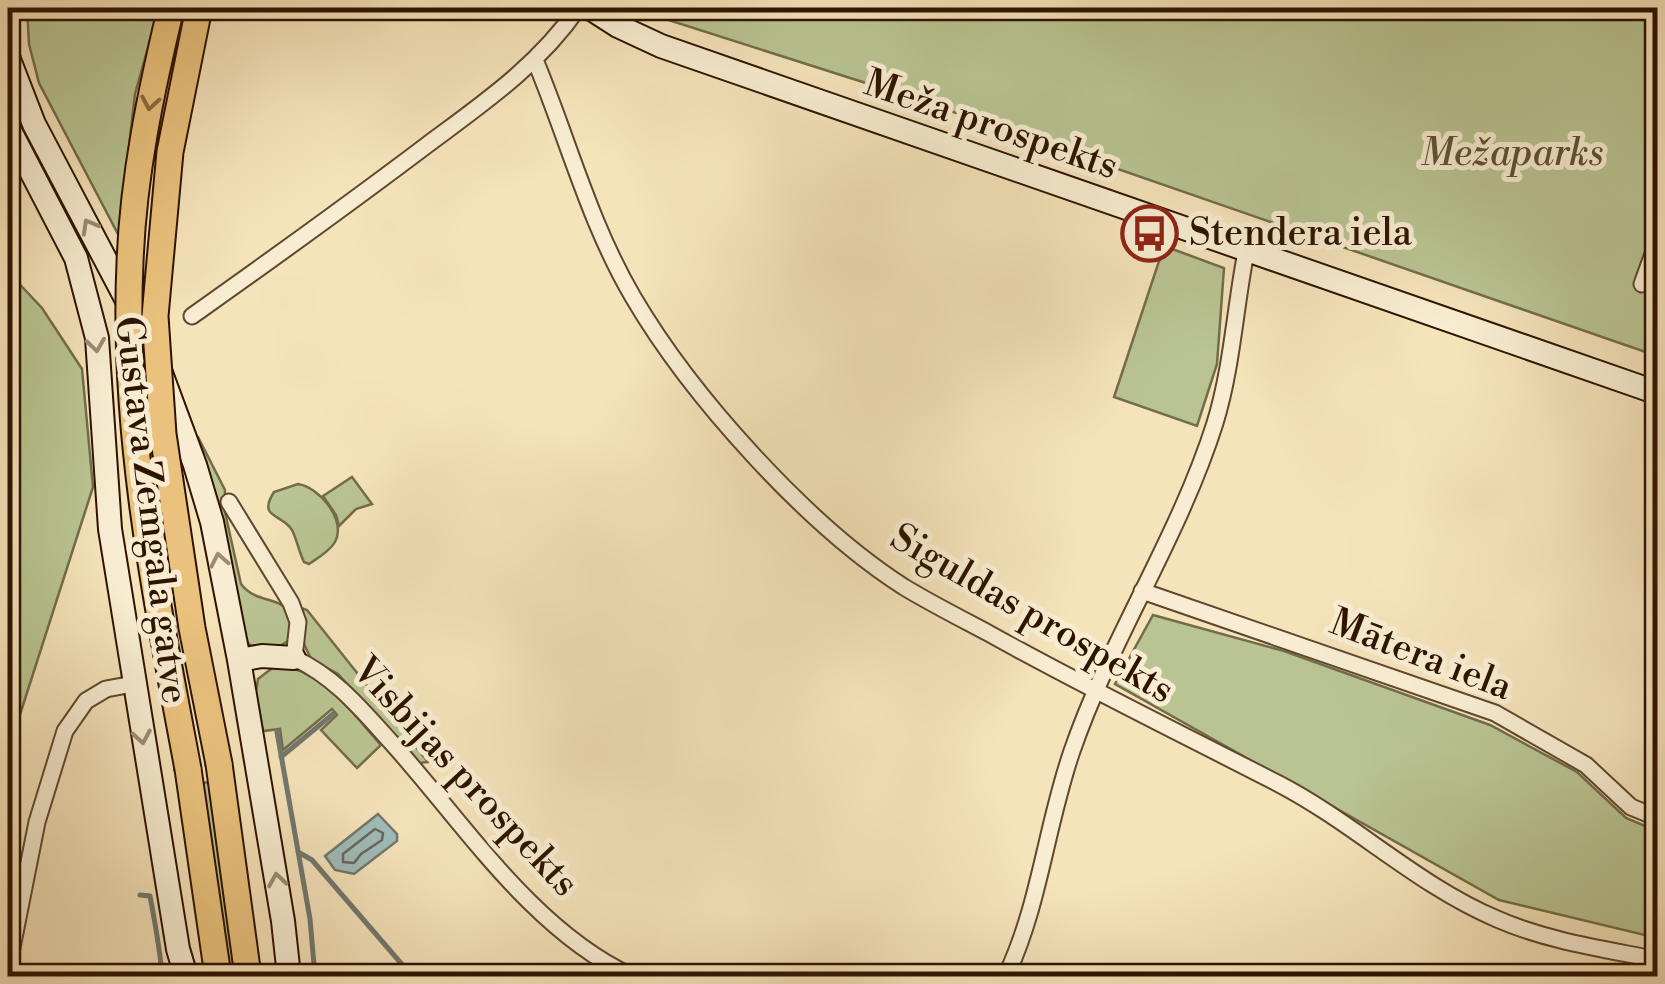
<svg xmlns="http://www.w3.org/2000/svg" width="1665" height="984" font-family="'Libre Bodoni',serif">
	<style>
		.green { fill: #b9c492; stroke: #736c49; stroke-width: 2.5 }
		.water { fill: #9fbcb9; stroke: #71786f; stroke-width: 2.5 }
		.lines { fill: none; stroke-linecap: round; stroke-linejoin: round }
		.shore { stroke: #66685c; stroke-width: 2.5 }
		.stream { stroke: #71786f; stroke-width: 5 }
		.street-casing { stroke: #5f472e; stroke-width: 19 }
		.secondary-casing { stroke: #2d1300; stroke-width: 26 }
		.primary-casing { stroke: #2d1300; stroke-width: 29 }
		.street { stroke: #f8edd2; stroke-width: 15 }
		.secondary { stroke: #f8edd2; stroke-width: 22 }
		.primary { stroke: #eac27d; stroke-width: 25 }
		.primary-bridge-casing { stroke: #2d1300; stroke-width: 29; stroke-linecap: butt }
		.primary-bridge { stroke: #eac27d; stroke-width: 25 }
		.oneway { stroke: #8c6a3e }
		.oneway2 { stroke: #9d8b74 }
		.labels { text-anchor: middle; dominant-baseline: central; stroke-width: 10; stroke-linejoin: round; paint-order: stroke }
		.street-label { font-size: 38px; fill: #2d1300; stroke: #f8edd2 }
		.park-label { font-size: 38px; font-style: italic; fill: #5e5133; stroke: #f8edd2 }
		.poi-label { font-size: 38px; fill: #2d1300; stroke: #f8edd2; text-anchor: start }
	</style>
	<rect width="100%" height="100%" fill="#f5e3ba"/>
	<filter id="stains"><feTurbulence type="fractalNoise" baseFrequency=".002" numOctaves="4"/><feColorMatrix values="0 0 0 0 .2 0 0 0 0 .09 0 0 0 0 .02 0 0 0 .5 -.17"/></filter>
	<radialGradient id="worn" r=".72"><stop offset=".6" stop-color="#630" stop-opacity="0"/><stop offset="1" stop-color="#630" stop-opacity=".3"/></radialGradient>
	<path class="green" d="M 27,8 L 159,8 L 135,94 L 119,236 L 39,83 L 29,44 Z
		M 631,8 L 1657,8 L 1657,356 L 916,99 Z
		M 1164,246 L 1224,268 L 1217,364 L 1197,426 L 1114,397 Z
		M 8,272 L 42,308 L 82,369 L 93,487 L 8,752 Z
		M 195,437 L 198,437 L 225,490 L 224,508 L 241,584 C 261,611 300,587 288,641 L 275,649 L 251,646 L 245,639 Z
		M 352,477 L 372,504 L 356,509 L 339,526 L 336,515 L 323,496 Z
		M 298,484 C 319,487 347,520 335,542 C 330,551 318,558 309,564 L 304,562 C 299,552 297,540 292,530 C 282,513 257,519 274,492 Z
		M 301,608 L 307,610 L 428,762 L 419,763 L 338,674 L 311,659 L 304,644 Z
		M 1153,615 L 1284,651 L 1490,725 L 1577,772 L 1626,818 L 1657,831 L 1657,938 L 1499,900 L 1115,684 Z
		M 275,666 C 323,667 351,712 381,745 L 357,768 L 321,730 L 337,715 L 332,709 L 283,750 L 280,729 L 263,731 L 256,692 L 258,679 Z
		M 210,782 L 240,976 L 229,976 L 203,783 Z"/>
	<path class="water" d="M 378,814 L 397,834 L 397,841 L 354,874 L 335,870 L 325,856 Z"/>
	<g class="lines">
		<path class="shore" d="M 375,829 L 383,833 L 382,840 L 361,854 L 354,863 L 343,862 L 343,854 Z"/>
		<path class="stream" d="M 277,732 L 310,919 L 315,976
			M 281,757 L 333,714
			M 298,852 L 312,860 L 412,976
			M 140,895 L 150,896 C 155,923 160,948 162,976"/>
		<defs>
			<path id="street" d="M 535,60 C 568,139 589,222 633,297 C 691,396 807,525 904,587 C 932,604 962,619 990,634 C 1085,687 1182,734 1279,784 C 1354,823 1417,885 1497,919 C 1547,941 1604,949 1658,960
				M 1642,284 L 1658,240
				M 192,316 C 271,260 349,204 427,145 C 482,104 538,66 578,8
				M 229,502 L 291,603 L 298,622 L 294,658 C 335,677 361,709 391,742 C 463,822 532,930 631,976
				M 1142,591 L 1495,713 L 1586,765 L 1631,807 L 1658,818
				M 8,968 L 37,822 L 65,731 L 86,701 L 106,689 L 133,684
				M 1006,976 C 1040,904 1046,826 1072,751 C 1111,638 1179,537 1215,423 C 1232,368 1235,308 1246,252"/>
			<path id="secondary" d="M 590,8 L 618,26 L 661,46 L 1658,393
				M 8,57 L 34,124 L 151,346 L 195,465 L 212,522 L 239,660 L 283,921 L 289,976
				M 8,127 L 76,258 L 97,338 L 110,529 L 178,949 L 186,976
				M 239,660 L 262,656 L 294,658"/>
			<path id="primary" d="M 219,764 L 248,976
				M 188,769 L 218,976"/>
		</defs>
		<use href="#street" class="street-casing"/>
		<use href="#secondary" class="secondary-casing"/>
		<use href="#primary" class="primary-casing"/>
		<use href="#street" class="street"/>
		<use href="#secondary" class="secondary"/>
		<use href="#primary" class="primary"/>
		<defs>
			<path id="primary-bridge" d="M 171,8 C 151,91 133,177 130,263 C 122,434 157,603 188,769
				M 199,8 L 170,152 L 155,316 L 163,434 L 192,628 L 219,764"/>
		</defs>
		<use href="#primary-bridge" class="primary-bridge-casing"/>
		<use href="#primary-bridge" class="primary-bridge"/>
	</g>
	<defs><path id="oneway-chevron" d="M-2-3.5L2.5 0L-2 3.5" fill="none" stroke-width="1.6" stroke-linecap="round" stroke-linejoin="round" transform="scale(2.5)"/></defs>
	<use class="oneway" href="#oneway-chevron" transform="translate(150 103) rotate(100)"/>
	<g class="oneway2">
		<use href="#oneway-chevron" transform="translate(89 226) rotate(-119)"/>
		<use href="#oneway-chevron" transform="translate(96 345) rotate(82)"/>
		<use href="#oneway-chevron" transform="translate(219 560) rotate(-101)"/>
		<use href="#oneway-chevron" transform="translate(142 737) rotate(80)"/>
		<use href="#oneway-chevron" transform="translate(277 880) rotate(-99)"/>
	</g>
	<defs>
		<symbol id="bus-ring" viewBox="-11 -11 22 22"><circle r="9.5" fill="#f8edd2" stroke="#8f2418" stroke-width="1.5"/><path d="M-5-6H5V4H4V6H2V4H-2V6H-4V4H-5ZM-3.5-4V0h7V-4ZM-3.5 1.2v1.5H-2V1.2ZM2 1.2v1.5H3.5V1.2Z" fill="#8f2418"/></symbol>
	</defs>
	<g fill-rule="evenodd">
		<use href="#bus-ring" x="1118" y="202" width="63" height="63"/>
	</g>
	<g class="labels">
		<g class="street-label">
			<text transform="translate(991 125) rotate(19)">Meža prospekts</text>
			<text transform="translate(151 510) rotate(83)">Gustava Zemgala gatve</text>
			<text transform="translate(1032 614) rotate(30)">Siguldas prospekts</text>
			<text transform="translate(1421 655) rotate(21)">Mātera iela</text>
			<text transform="translate(465 777) rotate(47)">Visbijas prospekts</text>
		</g>
		<g class="park-label">
			<text x="1512" y="153">Mežaparks</text>
		</g>
		<g class="poi-label">
			<text x="1189" y="233">Stendera iela</text>
		</g>
	</g>
	<rect width="1665" height="984" fill="none" stroke="#f5e3ba" stroke-width="40"/>
	<rect x="10" y="10" width="1645" height="964" fill="none" stroke="#2d1300" stroke-width="5"/>
	<rect x="20" y="20" width="1625" height="944" fill="none" stroke="#2d1300" stroke-width="2.5"/>
	<rect width="100%" height="100%" filter="url(#stains)"/>
	<rect width="100%" height="100%" fill="url(#worn)"/>
</svg>
